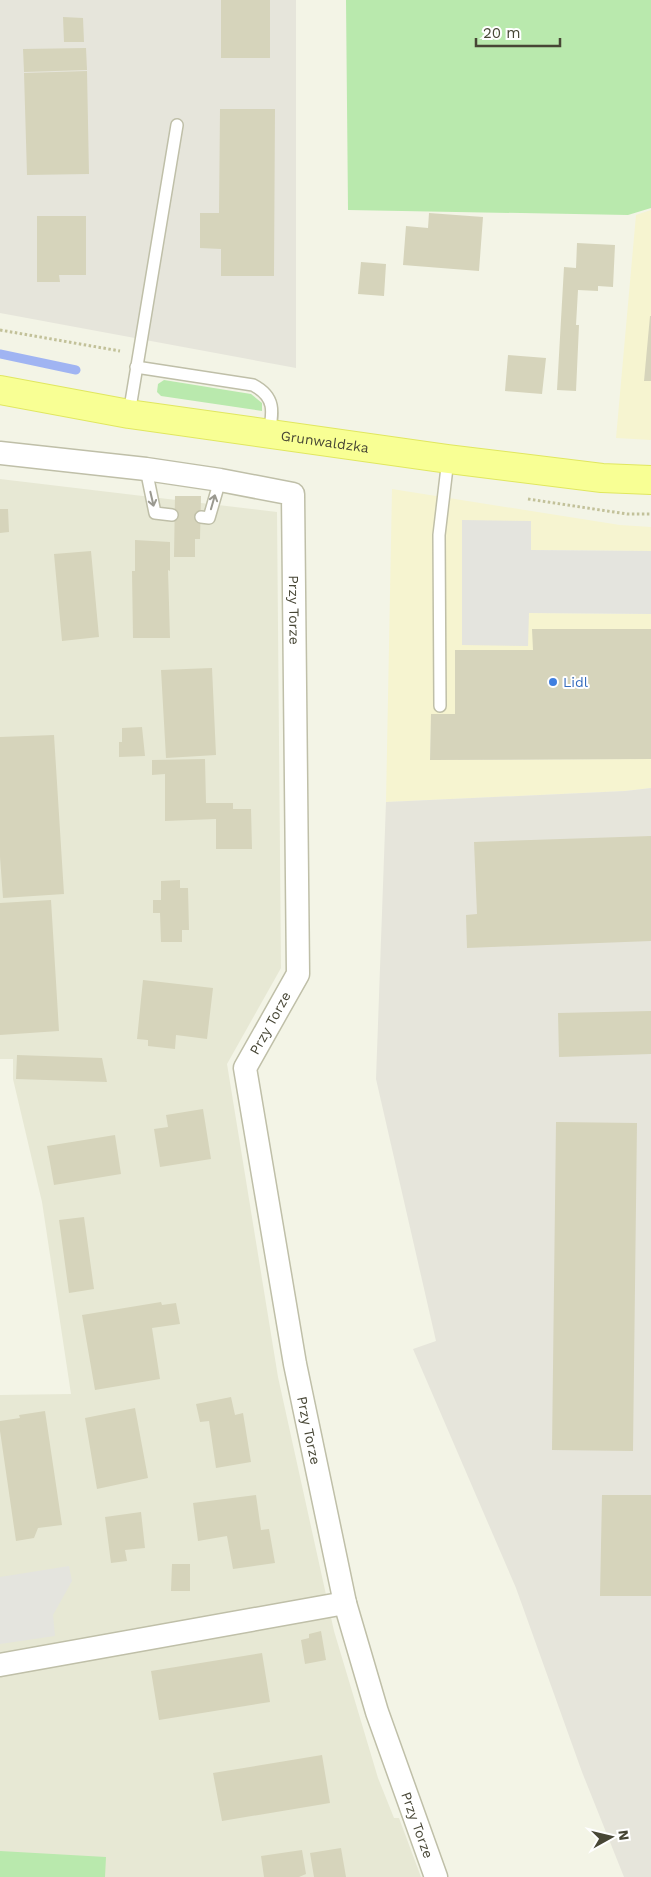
<svg xmlns="http://www.w3.org/2000/svg" width="651" height="1877" font-family="'Work Sans',sans-serif">
	<style>
		.residential { fill: #e7e8d4 }
		.commercial { fill: #f6f4d0 }
		.industrial { fill: #e6e5db }
		.green { fill: #b9e9ad }
		.parking { fill: #e4e4de }
		.lines { fill: none; stroke-linecap: round; stroke-linejoin: round }
		.stream { stroke: #a0b4f2; stroke-width: 9 }
		.building { fill: #d6d4bb }
		.lane-casing { stroke: #bfbfa8; stroke-width: 14 }
		.street-casing { stroke: #bfbfa8; stroke-width: 25 }
		.primary-casing { stroke: #e0e760; stroke-width: 30 }
		.path { stroke: #c2c199; stroke-width: 3; stroke-dasharray: 2.5 2.5; stroke-linecap: butt }
		.lane { stroke: #fff; stroke-width: 11 }
		.street { stroke: #fff; stroke-width: 22 }
		.primary { stroke: #f8ff94; stroke-width: 28 }
		.oneway { stroke: #9a9990 }
		.shop-dot { fill: #3f7fe0; stroke: #fff; stroke-width: 2 }
		.labels { text-anchor: middle; dominant-baseline: central; stroke-width: 4; stroke-linejoin: round; paint-order: stroke }
		.street-label { font-size: 14px; fill: #474635; stroke: #fff }
		.shop-label { font-size: 14px; fill: #366cbe; stroke: #fff; text-anchor: start }
	</style>
	<rect width="100%" height="100%" fill="#f3f4e6"/>
	<path class="residential" d="M 0,479 L 277,512 L 281,968 L 227,1064 L 278,1377 L 334,1631 L 378,1778 L 394,1818 L 399,1818 L 421,1877 L 0,1877 L 0,1395 L 71,1394 L 42,1202 L 13,1079 L 13,1059 L 0,1059 Z"/>
	<path class="commercial" d="M 651,210 L 651,440 L 616,438 L 636,215 Z
		M 392,489 L 620,525 L 651,527 L 651,551 L 531,550 L 531,521 L 528,613 L 651,614 L 651,629 L 533,629 L 533,650 L 455,714 L 431,714 L 430,760 L 651,759 L 651,788 L 625,791 L 386,802 Z"/>
	<path class="industrial" d="M 0,0 L 296,0 L 296,368 L 0,313 Z
		M 651,788 L 651,1877 L 624,1877 L 582,1772 L 516,1588 L 413,1349 L 436,1341 L 376,1079 L 386,802 L 625,791 Z"/>
	<path class="green" d="M 346,0 L 651,0 L 651,208 L 628,215 L 348,210 Z
		M 164,380 L 251,394 L 262,403 L 262,411 L 161,396 L 157,392 L 158,384 Z
		M 0,1851 L 106,1857 L 105,1877 L 0,1877 Z"/>
	<path class="parking" d="M 462,520 L 531,521 L 531,550 L 651,551 L 651,614 L 529,613 L 528,646 L 462,645 Z
		M 69,1566 L 72,1581 L 53,1615 L 55,1636 L 0,1644 L 0,1577 Z"/>
	<g class="lines">
		<path class="stream" d="M 0,354 L 76,370"/>
	</g>
	<path class="building" d="M 221,0 L 270,0 L 270,58 L 221,58 Z
		M 63,17 L 83,18 L 84,42 L 64,42 Z
		M 86,48 L 87,70 L 24,72 L 23,49 Z
		M 87,71 L 89,174 L 27,175 L 24,73 Z
		M 220,109 L 275,109 L 274,276 L 221,276 L 221,249 L 200,248 L 200,213 L 219,213 Z
		M 429,213 L 483,217 L 479,271 L 403,265 L 406,226 L 428,228 Z
		M 37,216 L 86,216 L 86,275 L 59,275 L 60,282 L 37,282 Z
		M 577,243 L 615,245 L 613,287 L 598,286 L 598,291 L 578,290 L 576,325 L 579,325 L 576,391 L 557,390 L 564,267 L 576,268 Z
		M 361,262 L 386,264 L 384,296 L 358,294 Z
		M 650,316 L 651,316 L 651,381 L 644,381 Z
		M 508,355 L 546,358 L 542,394 L 505,391 Z
		M 175,496 L 201,496 L 200,539 L 195,539 L 195,557 L 174,557 Z
		M 0,509 L 8,509 L 9,532 L 0,533 Z
		M 135,540 L 170,542 L 170,571 L 168,570 L 170,638 L 133,638 L 132,571 L 135,571 Z
		M 91,551 L 99,637 L 62,641 L 54,554 Z
		M 532,629 L 651,629 L 651,759 L 430,760 L 431,714 L 455,714 L 455,650 L 533,650 Z
		M 212,668 L 216,755 L 166,758 L 161,670 Z
		M 142,727 L 145,756 L 119,757 L 119,742 L 122,742 L 122,728 Z
		M 54,735 L 64,894 L 3,898 L 0,857 L 0,737 Z
		M 205,759 L 206,803 L 233,803 L 233,809 L 251,809 L 252,849 L 216,849 L 216,819 L 165,821 L 165,774 L 152,775 L 152,760 Z
		M 651,836 L 651,941 L 467,948 L 466,915 L 477,914 L 474,842 Z
		M 180,880 L 180,888 L 188,888 L 189,930 L 182,930 L 182,942 L 161,942 L 160,913 L 153,913 L 153,900 L 161,900 L 161,881 Z
		M 51,900 L 59,1031 L 0,1035 L 0,903 Z
		M 143,980 L 213,988 L 207,1039 L 176,1035 L 175,1049 L 148,1046 L 148,1040 L 137,1039 Z
		M 651,1011 L 651,1054 L 559,1057 L 558,1013 Z
		M 17,1055 L 102,1058 L 107,1082 L 16,1079 Z
		M 203,1109 L 211,1159 L 160,1167 L 154,1129 L 168,1127 L 166,1115 Z
		M 556,1122 L 637,1123 L 633,1451 L 552,1450 Z
		M 115,1135 L 121,1174 L 54,1185 L 47,1146 Z
		M 84,1217 L 94,1289 L 69,1293 L 59,1220 Z
		M 161,1302 L 162,1305 L 176,1303 L 180,1324 L 152,1328 L 160,1379 L 95,1390 L 82,1315 Z
		M 231,1397 L 235,1415 L 243,1413 L 251,1462 L 216,1468 L 209,1421 L 200,1422 L 196,1404 Z
		M 135,1408 L 148,1478 L 97,1489 L 85,1418 Z
		M 45,1411 L 62,1525 L 38,1528 L 34,1538 L 16,1541 L 0,1431 L 0,1421 L 20,1418 L 19,1415 Z
		M 256,1495 L 261,1530 L 269,1529 L 275,1563 L 233,1569 L 227,1536 L 198,1541 L 193,1503 Z
		M 602,1495 L 651,1495 L 651,1596 L 600,1596 Z
		M 141,1512 L 145,1548 L 125,1550 L 127,1561 L 111,1563 L 105,1517 Z
		M 172,1564 L 190,1564 L 190,1591 L 171,1591 Z
		M 321,1631 L 326,1660 L 305,1664 L 301,1640 L 309,1638 L 309,1634 Z
		M 262,1653 L 270,1702 L 159,1720 L 151,1671 Z
		M 322,1755 L 330,1803 L 222,1821 L 213,1773 Z
		M 341,1848 L 346,1877 L 314,1877 L 310,1853 Z
		M 302,1850 L 306,1874 L 299,1877 L 264,1877 L 261,1856 Z"/>
	<g class="lines">
		<defs>
			<path id="lane" d="M 136,367 L 253,385 C 276,397 273,412 269,434
				M 129,414 L 177,125
				M 146,469 L 155,513 L 172,515
				M 201,517 L 209,518 L 220,480
				M 440,706 L 439,535 L 448,459"/>
			<g id="street">
				<path id="s1" d="M 0,453 L 146,469 L 220,480 L 293,494 L 298,974 L 245,1068 L 295,1364 L 345,1603 L 377,1712 L 436,1877"/>
				<path d="M 0,1665 L 345,1603"/>
			</g>
			<g id="primary">
				<path id="s2" d="M 0,390 L 129,414 L 448,459 L 602,478 L 651,480"/>
			</g>
		</defs>
		<use href="#lane" class="lane-casing"/>
		<use href="#street" class="street-casing"/>
		<use href="#primary" class="primary-casing"/>
		<path class="path" d="M 0,330 L 120,351
			M 528,499 L 627,514 L 651,514"/>
		<use href="#lane" class="lane"/>
		<use href="#street" class="street"/>
		<use href="#primary" class="primary"/>
	</g>
	<defs><path id="oneway-shaft" d="M-6 0H5M1.5-3L5.5 0L1.5 3" fill="none" stroke-width="1.6" stroke-linecap="round" stroke-linejoin="round" transform="scale(1.25)"/></defs>
	<g class="oneway">
		<use href="#oneway-shaft" transform="translate(152 499) rotate(77)"/>
		<use href="#oneway-shaft" transform="translate(213 502) rotate(-74)"/>
	</g>
	<circle class="shop-dot" cx="553" cy="682" r="5"/>
	<g class="labels">
		<g class="street-label">
			<text stroke="none"><textPath href="#s2" startOffset="329">Grunwaldzka</textPath></text>
			<text stroke="none"><textPath href="#s1" startOffset="412">Przy Torze</textPath></text>
			<text transform="translate(270 1023) rotate(-61)">Przy Torze</text>
			<text stroke="none"><textPath href="#s1" startOffset="1252">Przy Torze</textPath></text>
			<text stroke="none"><textPath href="#s1" startOffset="1662">Przy Torze</textPath></text>
		</g>
		<g class="shop-label">
			<text x="563" y="682">Lidl</text>
		</g>
	</g>
	<g transform="translate(611 1837) rotate(82)" stroke="#ffffff" stroke-width="4" paint-order="stroke">
	<path d="M0-4L9 19L0 12L-9 19Z" fill="#474635"/>
	<text y="-8" font-size="14" font-weight="bold" text-anchor="middle" fill="#474635">N</text>
	</g>
	<path d="M476 38v8h84v-8" fill="none" stroke="#474635" stroke-width="2.5"/>
	<text x="483" y="38" font-size="15" fill="#474635" stroke="#ffffff" stroke-width="4" paint-order="stroke">20 m</text>
</svg>
